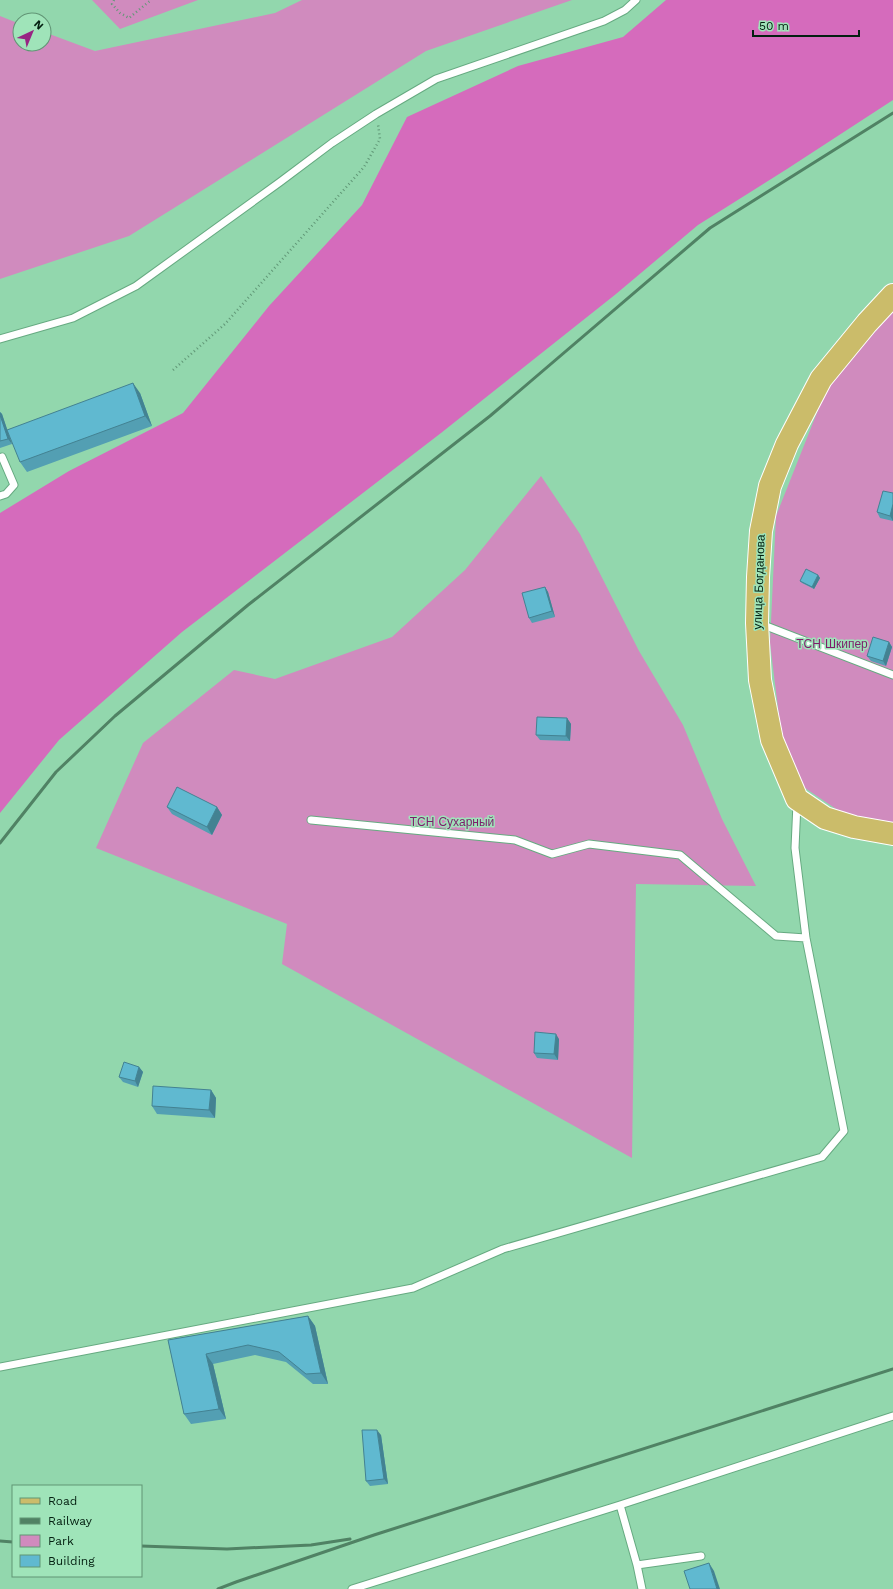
<svg xmlns="http://www.w3.org/2000/svg" width="893" height="1589" font-family="'Work Sans',sans-serif">
	<style>
		.green { fill: #d08bbe }
		.forest { fill: #d56bbc }
		.lines { fill: none; stroke-linecap: round; stroke-linejoin: round }
		.lane-casing { stroke: #66aa81; stroke-width: 9 }
		.primary-casing { stroke: #fff; stroke-width: 24 }
		.path { stroke: #609776; stroke-width: 2.5; stroke-dasharray: 1 3; stroke-linecap: butt }
		.lane { stroke: #fff; stroke-width: 7 }
		.primary { stroke: #cbbc6a; stroke-width: 22 }
		.rail { stroke: #508264; stroke-width: 3 }
		.wall { fill: #539fb3 }
		.shaded-wall { fill: #438292 }
		.building { fill: #60b9d0; stroke: #438292 }
		.labels { text-anchor: middle; dominant-baseline: central; stroke-width: 3; stroke-linejoin: round; paint-order: stroke }
		.street-label { font-size: 12px; fill: #031f10; stroke: #9fe4b9 }
		.park-label { font-size: 12px; fill: #7d1d6b; stroke: #9fe4b9 }
	</style>
	<rect width="100%" height="100%" fill="#92d7ad"/>
	<path class="green" d="M 92,0 L 198,0 L 120,29 Z
		M 302,0 L 572,0 L 426,51 L 129,236 L 0,279 L 0,16 L 20,24 L 20,44 L 44,44 L 44,32 L 95,51 L 275,13 Z
		M 893,311 L 893,825 L 848,817 L 802,786 L 782,740 L 770,643 L 776,516 L 828,385 Z
		M 541,476 L 580,534 L 639,651 L 683,725 L 722,819 L 756,886 L 636,884 L 632,1158 L 282,964 L 287,924 L 96,848 L 143,743 L 234,670 L 275,679 L 392,637 L 465,570 Z"/>
	<path class="forest" d="M 666,0 L 893,0 L 893,100 L 787,169 L 698,225 L 616,294 L 441,433 L 182,632 L 59,740 L 0,813 L 0,513 L 69,471 L 183,413 L 269,306 L 362,205 L 407,117 L 518,66 L 623,37 Z"/>
	<g class="lines">
		<defs>
			<path id="lane" d="M 0,339 L 73,318 L 136,286 L 280,182 L 332,143 L 376,114 L 436,79 L 604,21 L 625,10 L 636,0
				M 0,496 L 6,494 L 14,485 L 2,457
				M 761,624 L 893,675
				M 311,820 L 515,840 L 552,854 L 589,844 L 680,855 L 776,936 L 806,938
				M 0,1367 L 413,1288 L 503,1249 L 822,1157 L 844,1131 L 806,938 L 795,848 L 797,803
				M 620,1505 L 637,1565 L 701,1556
				M 637,1565 L 642,1589
				M 352,1589 L 620,1505 L 893,1416"/>
			<path id="primary" d="M 893,295 L 867,323 L 821,379 L 787,444 L 770,486 L 761,531 L 758,577 L 757,623 L 760,680 L 772,740 L 797,799 L 825,818 L 854,827 L 893,834"/>
		</defs>
		<use href="#lane" class="lane-casing"/>
		<use href="#primary" class="primary-casing"/>
		<path class="path" d="M 114,0 L 112,4 L 120,13 L 129,18 L 151,0
			M 173,370 L 225,324 L 364,167 L 380,139 L 378,124"/>
		<use href="#lane" class="lane"/>
		<use href="#primary" class="primary"/>
		<path class="rail" d="M 0,843 L 56,772 L 115,716 L 248,605 L 490,416 L 710,228 L 893,113
			M 0,1541 L 13,1542
			M 141,1546 L 227,1549 L 311,1545 L 350,1539
			M 218,1589 L 236,1582 L 374,1535 L 893,1369"/>
	</g>
	<path class="wall" d="M 140,393 L 152,426 L 27,472 L 20,462 Z
		M 0,412 L 2,414 L 12,444 L 0,448 Z
		M 893,493 L 893,521 L 880,518 L 877,512 Z
		M 818,575 L 820,578 L 814,589 L 802,583 L 800,581 Z
		M 545,587 L 548,592 L 555,617 L 532,623 L 529,618 Z
		M 889,642 L 892,647 L 886,666 L 871,661 L 867,656 Z
		M 567,718 L 571,724 L 570,741 L 540,740 L 536,735 Z
		M 167,807 L 217,807 L 222,815 L 212,835 L 172,814 Z
		M 559,1039 L 558,1060 L 537,1058 L 534,1053 Z
		M 139,1067 L 143,1072 L 138,1087 L 123,1082 L 119,1077 Z
		M 211,1090 L 216,1098 L 215,1118 L 157,1114 L 152,1106 Z
		M 308,1316 L 315,1326 L 328,1384 L 313,1384 L 286,1362 L 255,1355 L 213,1364 L 226,1419 L 191,1424 L 184,1414 L 168,1340 Z
		M 381,1435 L 388,1484 L 370,1486 L 366,1481 Z"/>
	<path class="shaded-wall" d="M 133,383 L 140,393 L 152,426 L 145,416 Z
		M 0,412 L 2,414 L 12,444 L 8,439 L 0,415 Z
		M 893,504 L 893,521 L 890,516 Z
		M 818,575 L 820,578 L 814,589 L 812,587 Z
		M 545,587 L 548,592 L 555,617 L 552,611 Z
		M 889,642 L 892,647 L 886,666 L 883,661 Z
		M 567,718 L 571,724 L 570,741 L 566,736 Z
		M 217,807 L 222,815 L 212,835 L 207,827 Z
		M 556,1034 L 559,1039 L 558,1060 L 554,1054 Z
		M 139,1067 L 143,1072 L 138,1087 L 135,1081 Z
		M 211,1090 L 216,1098 L 215,1118 L 209,1110 Z
		M 308,1316 L 315,1326 L 328,1384 L 321,1373 Z
		M 206,1354 L 213,1364 L 226,1419 L 219,1409 Z
		M 377,1430 L 381,1435 L 388,1484 L 384,1479 Z
		M 709,1563 L 714,1571 L 720,1589 L 717,1589 Z"/>
	<path class="building" d="M 133,383 L 145,416 L 20,462 L 7,430 Z
		M 0,415 L 8,439 L 0,441 Z
		M 883,491 L 893,493 L 893,504 L 890,516 L 877,512 Z
		M 806,569 L 818,575 L 812,587 L 800,581 Z
		M 545,587 L 552,611 L 529,618 L 522,593 Z
		M 873,637 L 889,642 L 883,661 L 867,656 Z
		M 537,717 L 567,718 L 566,736 L 536,735 Z
		M 177,787 L 217,807 L 207,827 L 167,807 Z
		M 535,1032 L 556,1034 L 554,1054 L 534,1053 Z
		M 124,1062 L 139,1067 L 135,1081 L 119,1077 Z
		M 153,1086 L 211,1090 L 209,1110 L 152,1106 Z
		M 308,1316 L 321,1373 L 306,1374 L 279,1352 L 248,1345 L 206,1354 L 219,1409 L 184,1414 L 168,1340 Z
		M 362,1430 L 377,1430 L 384,1479 L 366,1481 Z
		M 709,1563 L 717,1589 L 690,1589 L 684,1571 Z"/>
	<g class="labels">
		<g class="street-label">
			<text transform="translate(759 582) rotate(-88)">улица Богданова</text>
		</g>
		<g class="park-label">
			<text x="832" y="644">ТСН Шкипер</text>
			<text x="452" y="822">ТСН Сухарный</text>
		</g>
	</g>
	<rect x="12" y="1485" width="130" height="92" fill="#9fe4b9" stroke="#619575"/>
	<rect x="20" y="1498" width="20" height="6" fill="#cbbc6a" stroke="#619575"/>
	<text x="48" y="1505" font-size="12" fill="#031f10">Road</text>
	<rect x="20" y="1518" width="20" height="6" fill="#508264" stroke="#619575"/>
	<text x="48" y="1525" font-size="12" fill="#031f10">Railway</text>
	<rect x="20" y="1535" width="20" height="12" fill="#d08bbe" stroke="#619575"/>
	<text x="48" y="1545" font-size="12" fill="#031f10">Park</text>
	<rect x="20" y="1555" width="20" height="12" fill="#60b9d0" stroke="#619575"/>
	<text x="48" y="1565" font-size="12" fill="#031f10">Building</text>
	<g transform="translate(32 32) rotate(44)"><circle r="19" fill="#9fe4b9" stroke="#619575"/>
	<path d="M0-3L7 15L0 10L-7 15Z" fill="#982583"/>
	<text y="-6" font-size="11" font-weight="bold" text-anchor="middle" fill="#031f10">N</text>
	</g>
	<path d="M753 30v6h106v-6" fill="none" stroke="#031f10" stroke-width="2"/>
	<text x="759" y="30" font-size="12" fill="#031f10" stroke="#9fe4b9" stroke-width="3" paint-order="stroke">50 m</text>
</svg>
